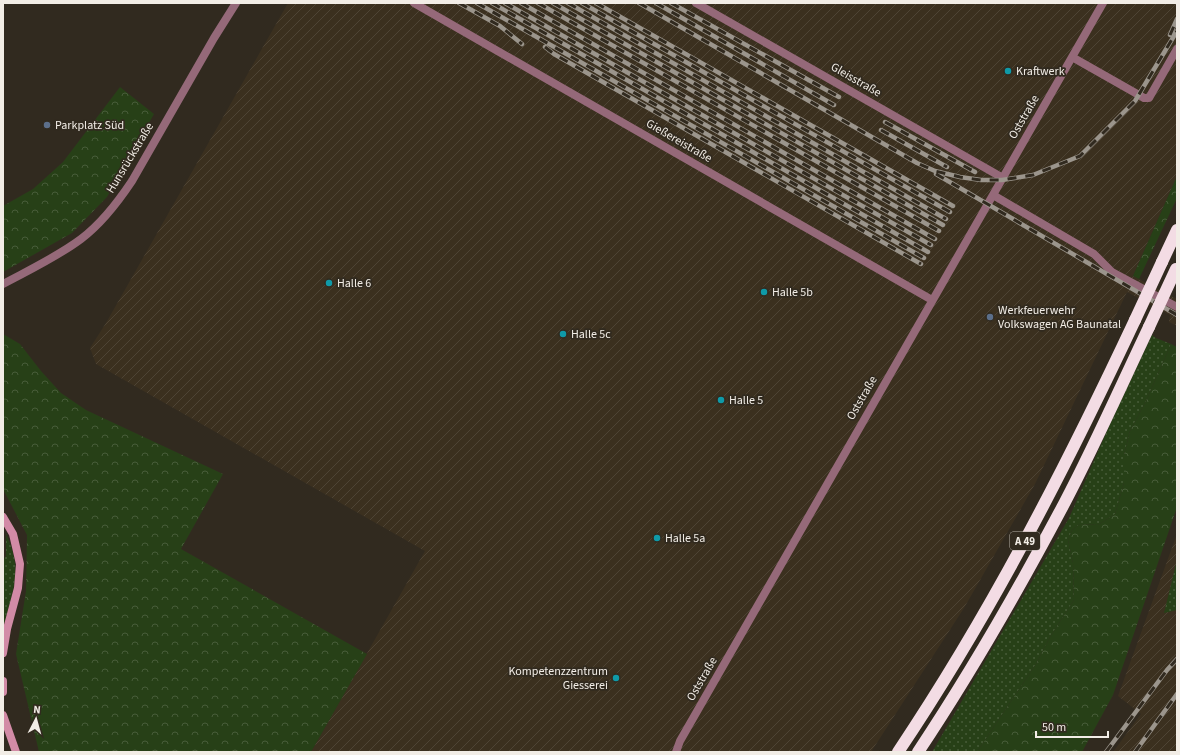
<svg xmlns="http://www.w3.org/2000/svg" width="1180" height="755" font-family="'Source Sans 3',sans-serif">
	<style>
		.industrial { fill: url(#industrial-furrows) }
		.grass { fill: url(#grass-dots) }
		.forest { fill: url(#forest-crowns) }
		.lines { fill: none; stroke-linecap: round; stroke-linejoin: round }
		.minor { stroke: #956979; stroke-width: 8 }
		.secondary { stroke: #d28ba6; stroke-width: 8 }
		.motorway { stroke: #f3dce4; stroke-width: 12 }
		.rail-casing { stroke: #9b958c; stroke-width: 4.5 }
		.rail { stroke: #312a1f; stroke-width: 3; stroke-dasharray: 9; stroke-linecap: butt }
		.motorway-bridge { stroke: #f3dce4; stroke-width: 12 }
		.culture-dot { fill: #0f9aa8; stroke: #312a1f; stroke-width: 1.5 }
		.service-dot { fill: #5c6f8a; stroke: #312a1f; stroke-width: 1.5 }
		.labels { text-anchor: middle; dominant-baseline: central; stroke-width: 3.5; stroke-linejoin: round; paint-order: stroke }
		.shield { fill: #312a1f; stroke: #b8b2aa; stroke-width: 1 }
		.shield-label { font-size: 11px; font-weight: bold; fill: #f2ede6 }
		.poi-label { font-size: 12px; fill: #f2ede6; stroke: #312a1f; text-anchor: start }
		.street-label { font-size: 12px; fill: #f2ede6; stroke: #312a1f }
	</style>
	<defs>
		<pattern id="industrial-furrows" width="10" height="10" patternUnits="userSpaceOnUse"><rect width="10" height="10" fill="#3b301f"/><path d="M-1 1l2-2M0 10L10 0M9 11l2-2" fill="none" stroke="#4e4435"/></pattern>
		<pattern id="grass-dots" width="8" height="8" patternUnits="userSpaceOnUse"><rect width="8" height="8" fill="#274017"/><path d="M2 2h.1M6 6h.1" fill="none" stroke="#475c39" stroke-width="1.8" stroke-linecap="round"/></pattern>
		<pattern id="forest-crowns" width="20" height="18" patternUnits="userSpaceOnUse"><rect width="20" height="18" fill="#274017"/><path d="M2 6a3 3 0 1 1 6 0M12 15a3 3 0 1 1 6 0" fill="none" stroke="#475c39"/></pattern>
	</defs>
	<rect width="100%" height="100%" fill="#312a1f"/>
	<path class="industrial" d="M 288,3 L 1177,3 L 1177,176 L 1133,276 L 1177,299 L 1177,326 L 1169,322 L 1170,315 L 1127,292 L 1035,484 L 964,608 L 871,752 L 311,752 L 425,551 L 96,364 L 90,348 L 106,323 Z
		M 1177,534 L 1177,752 L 1113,752 L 1141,714 L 1118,696 Z"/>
	<path class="grass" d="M 1152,335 L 1156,338 L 1171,344 L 1146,401 L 1130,431 L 1124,455 L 1124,483 L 1115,514 L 1098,525 L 1080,524 L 1072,530 L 1068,540 L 1073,563 L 1074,600 L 1050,637 L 1036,664 L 977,752 L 932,752 L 1069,518 L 1110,424 Z
		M 6,534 C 10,543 14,553 15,564 C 17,585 8,608 3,629 L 3,560 L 6,556 Z
		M 1177,560 L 1177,610 L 1164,613 Z"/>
	<path class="forest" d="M 120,87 L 154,114 L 107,197 L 72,233 L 3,272 L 3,206 L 33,189 L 63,162 Z
		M 1177,176 L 1177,198 L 1139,279 L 1133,276 Z
		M 3,334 L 20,344 L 41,371 L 61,393 L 86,410 L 223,474 L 181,549 L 367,654 L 311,752 L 39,752 L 16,654 L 26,591 L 27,535 L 3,489 Z
		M 1171,344 L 1177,347 L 1177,507 L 1113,695 L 1082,752 L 977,752 L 1036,664 L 1050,637 L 1074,600 L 1073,563 L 1068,540 L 1072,530 L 1080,524 L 1098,525 L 1115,514 L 1124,483 L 1124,455 L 1130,431 L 1146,401 Z"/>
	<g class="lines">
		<path class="minor" d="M 414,3 L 932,300
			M 696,3 L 1003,178
			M 1072,57 L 1139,95 L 1144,98 L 1149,98 L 1177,49
			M 993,195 L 1094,254 L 1112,272 L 1177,307
			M 3,284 C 29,270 57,257 81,239 C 101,224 118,202 132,181 L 214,38 L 236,3
			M 676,752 L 680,741 L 1103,3"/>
		<path class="secondary" d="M 3,517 L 13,534 L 20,564 L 18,588 L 7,629 L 3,653
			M 3,681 L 3,692
			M 3,715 L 16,752"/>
		<path class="motorway" d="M 1162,262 L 1177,230
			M 898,752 C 990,615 1065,469 1135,320
			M 918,752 C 972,671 1020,587 1065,502 C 1095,445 1121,386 1149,327"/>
		<defs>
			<path id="rail" d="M 459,3 L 500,26 L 522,44
				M 477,3 L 924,258
				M 492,3 L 928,252
				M 505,3 L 931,245
				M 521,3 L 935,239
				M 538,3 L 939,231
				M 553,3 L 943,225
				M 568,3 L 946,219
				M 582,3 L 950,212
				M 596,3 L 953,206
				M 639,3 L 917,163 L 935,171 L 960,177 L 981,180 L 1002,180 L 1033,175 L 1080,156 L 1135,101 L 1177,31
				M 656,3 L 834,105
				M 671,3 L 839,97
				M 1170,35 L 1177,19
				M 545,47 L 554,54 L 921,264
				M 885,122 L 975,172
				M 881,130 L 947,167
				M 936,174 L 1177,315
				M 1106,752 L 1167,670 L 1177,659
				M 1135,752 L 1177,694"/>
		</defs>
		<use href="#rail" class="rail-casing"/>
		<use href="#rail" class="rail"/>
		<path class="motorway-bridge" d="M 1135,320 L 1162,262
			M 1149,327 L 1176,269"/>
	</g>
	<g class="culture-dot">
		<circle cx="1008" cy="71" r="4"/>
		<circle cx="329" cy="283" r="4"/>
		<circle cx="764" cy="292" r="4"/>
		<circle cx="563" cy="334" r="4"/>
		<circle cx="721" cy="400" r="4"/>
		<circle cx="657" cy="538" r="4"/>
		<circle cx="616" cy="678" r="4"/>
	</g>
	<g class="service-dot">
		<circle cx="47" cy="125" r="4"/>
		<circle cx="990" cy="317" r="4"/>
	</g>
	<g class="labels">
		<rect class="shield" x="1010" y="532" width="30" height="18" rx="3"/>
		<g class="shield-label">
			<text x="1025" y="541">A 49</text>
		</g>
		<g class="poi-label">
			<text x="1016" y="71">Kraftwerk</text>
			<text x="55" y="125">Parkplatz Süd</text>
			<text x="337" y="283">Halle 6</text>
			<text x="772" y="292">Halle 5b</text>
			<text x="998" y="310">Werkfeuerwehr<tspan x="998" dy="14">Volkswagen AG Baunatal</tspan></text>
			<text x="571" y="334">Halle 5c</text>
			<text x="729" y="400">Halle 5</text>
			<text x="665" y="538">Halle 5a</text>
			<text x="608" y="671" text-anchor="end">Kompetenzzentrum<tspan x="608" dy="14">Giesserei</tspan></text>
		</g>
		<g class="street-label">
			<text transform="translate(856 80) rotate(30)">Gleisstraße</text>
			<text transform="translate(1024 117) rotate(-60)">Oststraße</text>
			<text transform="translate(679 141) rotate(30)">Gießereistraße</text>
			<text transform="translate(130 158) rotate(-59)">Hunsrückstraße</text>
			<text transform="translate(862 398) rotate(-60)">Oststraße</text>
			<text transform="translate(702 679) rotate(-60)">Oststraße</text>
		</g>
	</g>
	<rect width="1180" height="755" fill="none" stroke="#f2ede6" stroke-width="8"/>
	<g transform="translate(36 719) rotate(6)" stroke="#312a1f" stroke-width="3" paint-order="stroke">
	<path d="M0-3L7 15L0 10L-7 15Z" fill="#f2ede6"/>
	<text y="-6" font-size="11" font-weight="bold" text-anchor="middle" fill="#f2ede6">N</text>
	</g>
	<path d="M1036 731v6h72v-6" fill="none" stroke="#f2ede6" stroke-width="2"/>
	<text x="1042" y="731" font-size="12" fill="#f2ede6" stroke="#312a1f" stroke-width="3" paint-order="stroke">50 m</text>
</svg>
